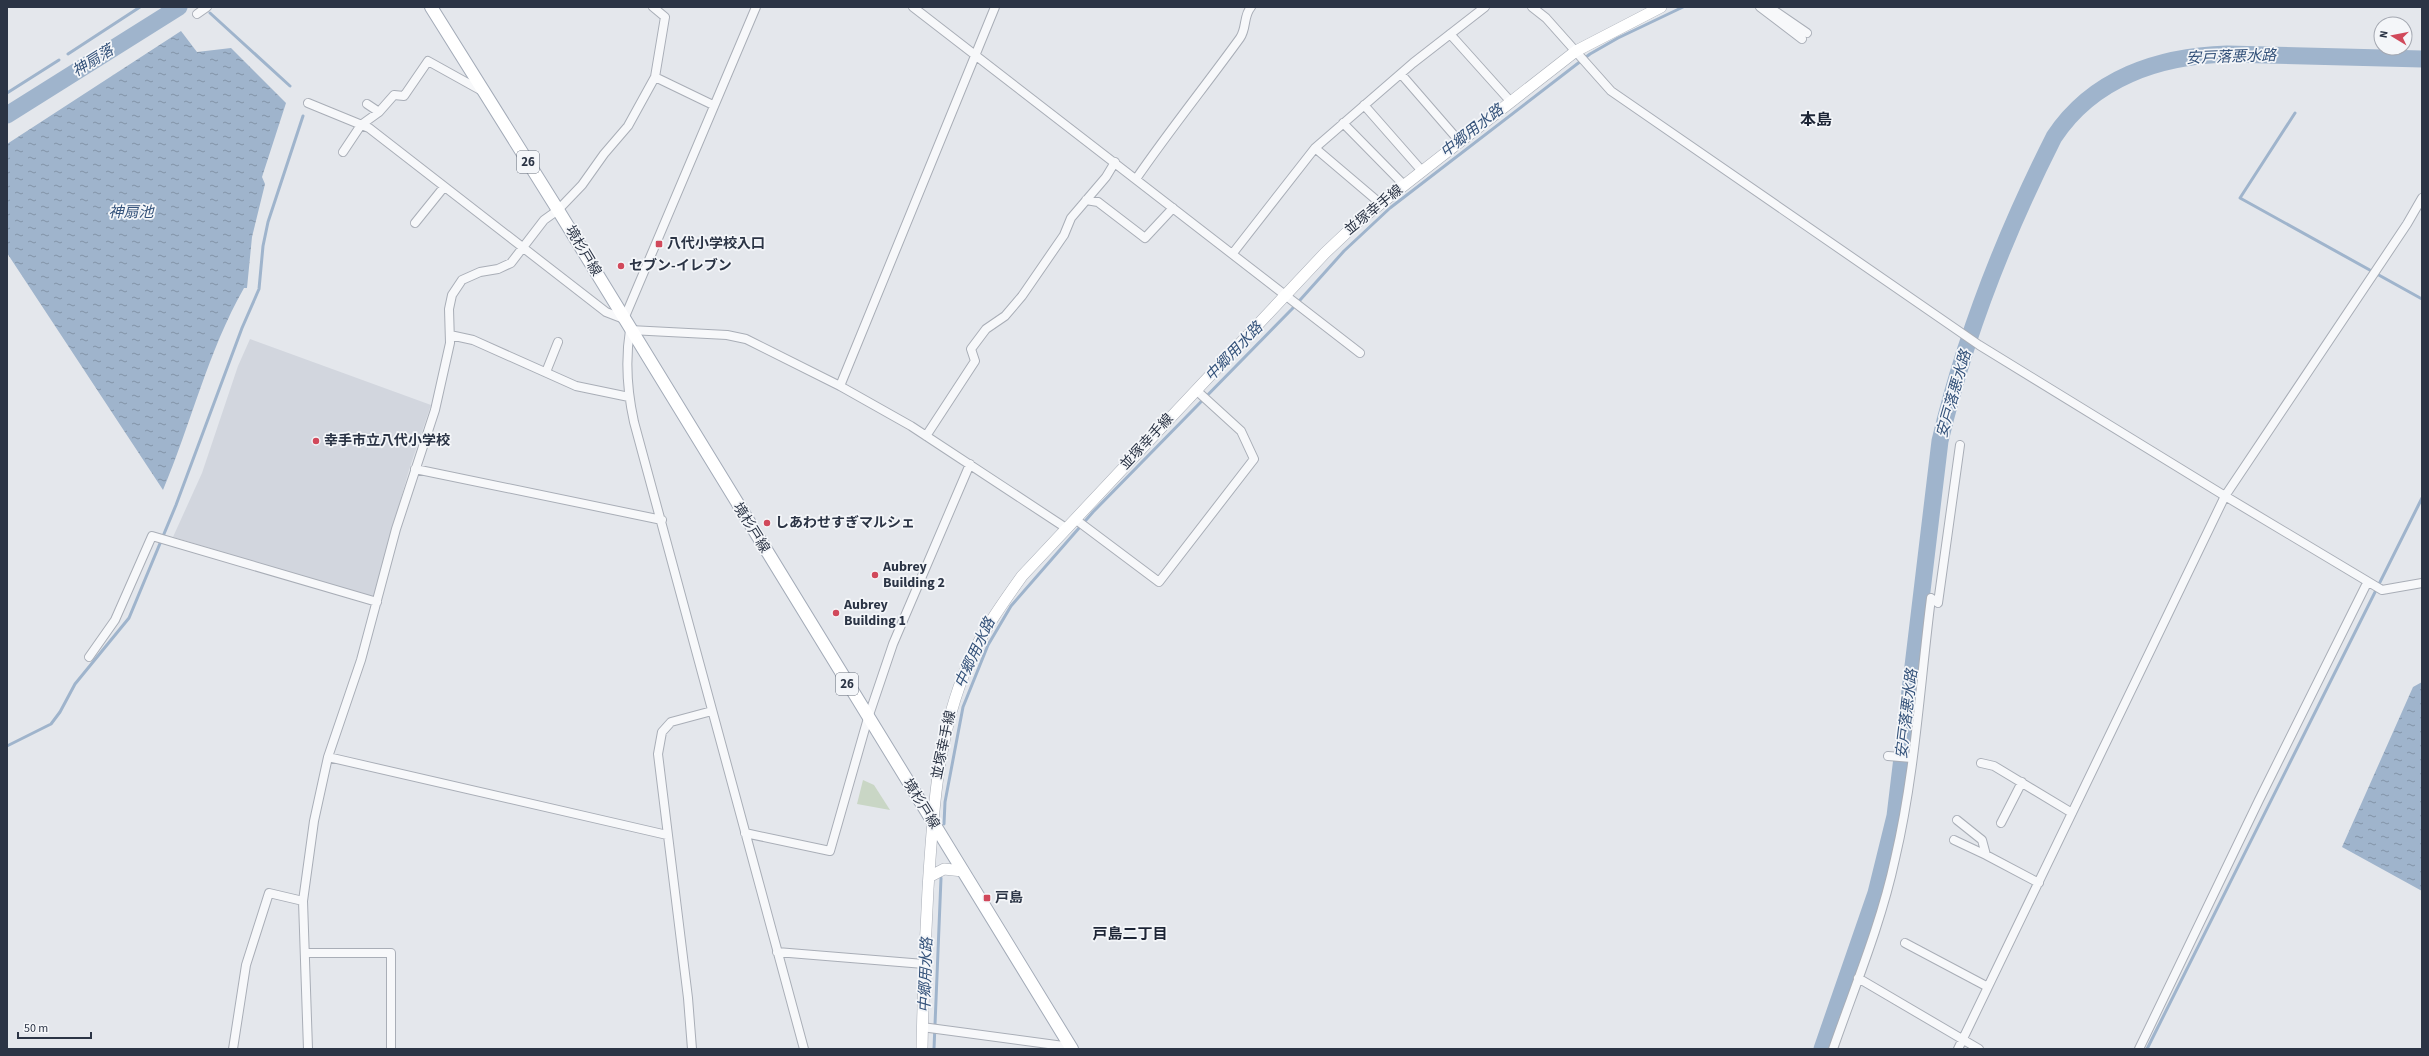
<svg xmlns="http://www.w3.org/2000/svg" width="2429" height="1056" font-family="'Source Sans 3','Noto Sans JP',sans-serif">
	<style>
		.built { fill: #d2d6de }
		.grass { fill: #c9d6c5 }
		.water { fill: url(#water-ripples) }
		.lines { fill: none; stroke-linecap: round; stroke-linejoin: round }
		.stream { stroke: #9fb4cc; stroke-width: 3 }
		.river { stroke: #9fb4cc; stroke-width: 17 }
		.minor-casing { stroke: #a9aeb7; stroke-width: 10 }
		.secondary-casing { stroke: #a9aeb7; stroke-width: 12 }
		.primary-casing { stroke: #a3abb8; stroke-width: 14 }
		.minor { stroke: #f7f8fa; stroke-width: 8 }
		.secondary { stroke: #fff; stroke-width: 11 }
		.primary { stroke: #fff; stroke-width: 12 }
		.poi-dot { fill: #d1495b; stroke: #f4f6f9; stroke-width: 1.5 }
		.labels { text-anchor: middle; dominant-baseline: central; stroke-width: 3.5; stroke-linejoin: round; paint-order: stroke }
		.shield { fill: #f4f6f9; stroke: #676e7b; stroke-width: 1 }
		.shield-label { font-size: 13px; font-weight: bold; fill: #2b3445 }
		.street-label { font-size: 14px; fill: #2b3445; stroke: #f4f6f9 }
		.poi-label { font-size: 14px; font-weight: bold; fill: #2b3445; stroke: #f4f6f9; text-anchor: start }
		.water-label { font-size: 15px; font-style: italic; fill: #34527a; stroke: #f4f6f9 }
		.neighbourhood-label { font-size: 15px; font-weight: bold; fill: #1d2536; stroke: #f4f6f9 }
		.quarter-label { font-size: 16px; font-weight: bold; fill: #1d2536; stroke: #f4f6f9 }
	</style>
	<defs>
		<pattern id="water-ripples" width="26" height="14" patternUnits="userSpaceOnUse"><rect width="26" height="14" fill="#9fb4cc"/><path d="M2 4q2-2 4 0t4 0M15 11q2-2 4 0t4 0" fill="none" stroke="#8293a7"/></pattern>
	</defs>
	<rect width="100%" height="100%" fill="#e4e7ec"/>
	<path class="built" d="M 250,339 L 431,405 L 409,470 L 373,597 L 173,537 L 202,473 L 238,366 Z"/>
	<path class="grass" d="M 863,780 L 874,785 L 890,810 L 857,804 Z"/>
	<path class="water" d="M 181,31 L 197,52 L 231,48 L 286,103 L 262,177 L 265,184 L 252,237 L 247,288 L 244,288 C 208,351 191,424 163,490 L 7,253 L 7,144 Z
		M 2422,682 L 2422,891 L 2342,847 L 2413,687 Z"/>
	<g class="lines">
		<path class="stream" d="M 210,13 L 290,86
			M 68,54 L 140,7
			M 7,93 L 59,60
			M 2295,113 L 2240,198 L 2422,299
			M 7,746 L 51,724 L 60,712 L 75,684 L 129,618 L 176,505 L 242,328 L 259,289 L 263,246 L 268,222 L 303,116
			M 944,824 L 945,802 L 963,707 L 988,645 L 1011,606 L 1093,512 L 1292,309 L 1344,251 L 1390,208 L 1590,54 L 1618,38 L 1683,7
			M 934,1049 L 941,878
			M 2147,1049 L 2422,498"/>
		<path class="river" d="M 7,115 L 179,7
			M 1822,1049 L 1876,893 L 1895,816 L 1940,441 C 1965,335 2005,234 2054,137 C 2093,78 2159,56 2227,54 L 2422,59"/>
		<defs>
			<path id="minor" d="M 913,7 L 1360,353
				M 1532,7 L 1546,18 L 1611,91 L 1979,345 L 2225,496 L 2407,224 L 2422,198
				M 1760,7 L 1802,39
				M 1769,7 L 1807,33
				M 197,14 L 207,7
				M 1450,34 L 1511,102
				M 1401,74 L 1460,142
				M 655,77 L 713,105
				M 308,103 L 369,128 L 606,312 L 624,319 L 756,7
				M 367,104 L 379,112
				M 1364,105 L 1422,171
				M 1343,123 L 1404,185
				M 1315,148 L 1381,204
				M 343,152 L 361,125 L 379,112 L 394,95 L 404,96 L 428,61 L 482,91
				M 1136,179 C 1169,131 1206,85 1240,38 C 1247,28 1243,16 1251,7
				M 1086,200 L 1098,202 L 1145,238 L 1173,208
				M 415,223 L 444,187
				M 1233,253 L 1315,148 L 1413,63 L 1485,7
				M 450,335 L 473,340 L 576,386 L 629,397
				M 546,372 L 558,342
				M 840,386 L 995,7
				M 926,436 L 975,361 L 971,349 L 986,329 L 1005,316 L 1022,296 L 1064,235 L 1071,218 L 1106,177 L 1115,162
				M 415,469 L 662,520
				M 1075,519 L 1159,582 L 1254,459 L 1241,431 L 1196,390
				M 89,657 L 115,620 L 152,536 L 377,602
				M 1888,756 L 1912,758
				M 328,757 L 667,835
				M 1981,763 L 1994,766 L 2072,813
				M 1957,820 L 1982,840 L 1986,855 L 2039,883
				M 2001,823 L 2022,782
				M 745,833 L 830,851 L 868,718 L 893,644 L 970,464
				M 1954,840 L 1986,855
				M 1905,943 L 1988,987
				M 777,952 L 924,964
				M 306,953 L 391,953 L 391,1049
				M 1858,978 L 1979,1049
				M 922,1027 L 1071,1047
				M 233,1049 L 246,965 L 269,893 L 303,901
				M 308,1049 L 303,901 L 314,821 L 328,757 L 361,660 L 396,529 L 435,410 L 450,343 L 449,309 L 452,295 L 462,280 L 480,272 L 498,269 L 511,263 L 544,220 L 558,210 L 582,185 L 604,154 L 628,126 L 655,77 L 665,17 L 653,7
				M 692,1049 L 688,998 L 658,754 L 662,732 L 671,722 L 712,711
				M 804,1049 L 634,422 C 627,390 625,361 630,330 L 727,335 L 746,339 L 840,386 L 911,426 L 1066,528
				M 1833,1049 C 1855,986 1881,924 1895,859 C 1915,774 1920,685 1931,598 L 1938,603 L 1960,445
				M 1958,1049 L 2225,496 L 2382,590 L 2422,583
				M 2139,1049 L 2259,800 L 2367,583"/>
			<path id="secondary" d="M 929,877 L 944,869 L 963,871
				M 922,1049 C 923,996 925,942 928,889 C 933,811 937,736 968,664 C 982,632 1002,604 1022,576 L 1325,253 L 1361,219 L 1576,51 L 1661,7"/>
			<path id="primary" d="M 431,7 L 558,210 L 1072,1049"/>
		</defs>
		<use href="#minor" class="minor-casing"/>
		<use href="#secondary" class="secondary-casing"/>
		<use href="#primary" class="primary-casing"/>
		<use href="#minor" class="minor"/>
		<use href="#secondary" class="secondary"/>
		<use href="#primary" class="primary"/>
	</g>
	<g class="poi-dot">
		<rect x="655" y="240" width="8" height="8" rx="2"/>
		<circle cx="621" cy="266" r="4"/>
		<circle cx="316" cy="441" r="4"/>
		<circle cx="767" cy="523" r="4"/>
		<circle cx="875" cy="575" r="4"/>
		<circle cx="836" cy="613" r="4"/>
		<rect x="983" y="894" width="8" height="8" rx="2"/>
	</g>
	<g class="labels">
		<g class="shield">
			<rect x="517" y="151" width="22" height="22" rx="3"/>
			<rect x="836" y="673" width="22" height="22" rx="3"/>
		</g>
		<g class="shield-label">
			<text x="528" y="162">26</text>
			<text x="847" y="684">26</text>
		</g>
		<g class="street-label">
			<text transform="translate(1374 210) rotate(-39)">並塚幸手線</text>
			<text transform="translate(583 251) rotate(59)">境杉戸線</text>
			<text transform="translate(1147 442) rotate(-47)">並塚幸手線</text>
			<text transform="translate(751 528) rotate(58)">境杉戸線</text>
			<text transform="translate(944 745) rotate(-78)">並塚幸手線</text>
			<text transform="translate(921 804) rotate(58)">境杉戸線</text>
		</g>
		<g class="poi-label">
			<text x="667" y="244">八代小学校入口</text>
			<text x="629" y="266">セブン-イレブン</text>
			<text x="324" y="441">幸手市立八代小学校</text>
			<text x="775" y="523">しあわせすぎマルシェ</text>
			<text x="883" y="567">Aubrey<tspan x="883" dy="16">Building 2</tspan></text>
			<text x="844" y="605">Aubrey<tspan x="844" dy="16">Building 1</tspan></text>
			<text x="995" y="898">戸島</text>
		</g>
		<g class="water-label">
			<text transform="translate(2231 57) rotate(-2)">安戸落悪水路</text>
			<text transform="translate(93 61) rotate(-32)">神扇落</text>
			<text transform="translate(1472 131) rotate(-38)">中郷用水路</text>
			<text x="131" y="212">神扇池</text>
			<text transform="translate(1234 352) rotate(-46)">中郷用水路</text>
			<text transform="translate(1954 394) rotate(-74)">安戸落悪水路</text>
			<text transform="translate(975 653) rotate(-65)">中郷用水路</text>
			<text transform="translate(1907 714) rotate(-83)">安戸落悪水路</text>
			<text transform="translate(926 975) rotate(-88)">中郷用水路</text>
		</g>
		<g class="neighbourhood-label">
			<text x="1130" y="934">戸島二丁目</text>
		</g>
		<g class="quarter-label">
			<text x="1816" y="120">本島</text>
		</g>
	</g>
	<rect width="2429" height="1056" fill="none" stroke="#2b3445" stroke-width="16"/>
	<g transform="translate(2393 36) rotate(280)"><circle r="19" fill="#f4f6f9" stroke="#a4a8b1"/>
	<path d="M0-3L7 15L0 10L-7 15Z" fill="#d1495b"/>
	<text y="-6" font-size="11" font-weight="bold" text-anchor="middle" fill="#2b3445">N</text>
	</g>
	<path d="M18 1032v6h73v-6" fill="none" stroke="#2b3445" stroke-width="2"/>
	<text x="24" y="1032" font-size="12" fill="#2b3445" stroke="#f4f6f9" stroke-width="3" paint-order="stroke">50 m</text>
</svg>
